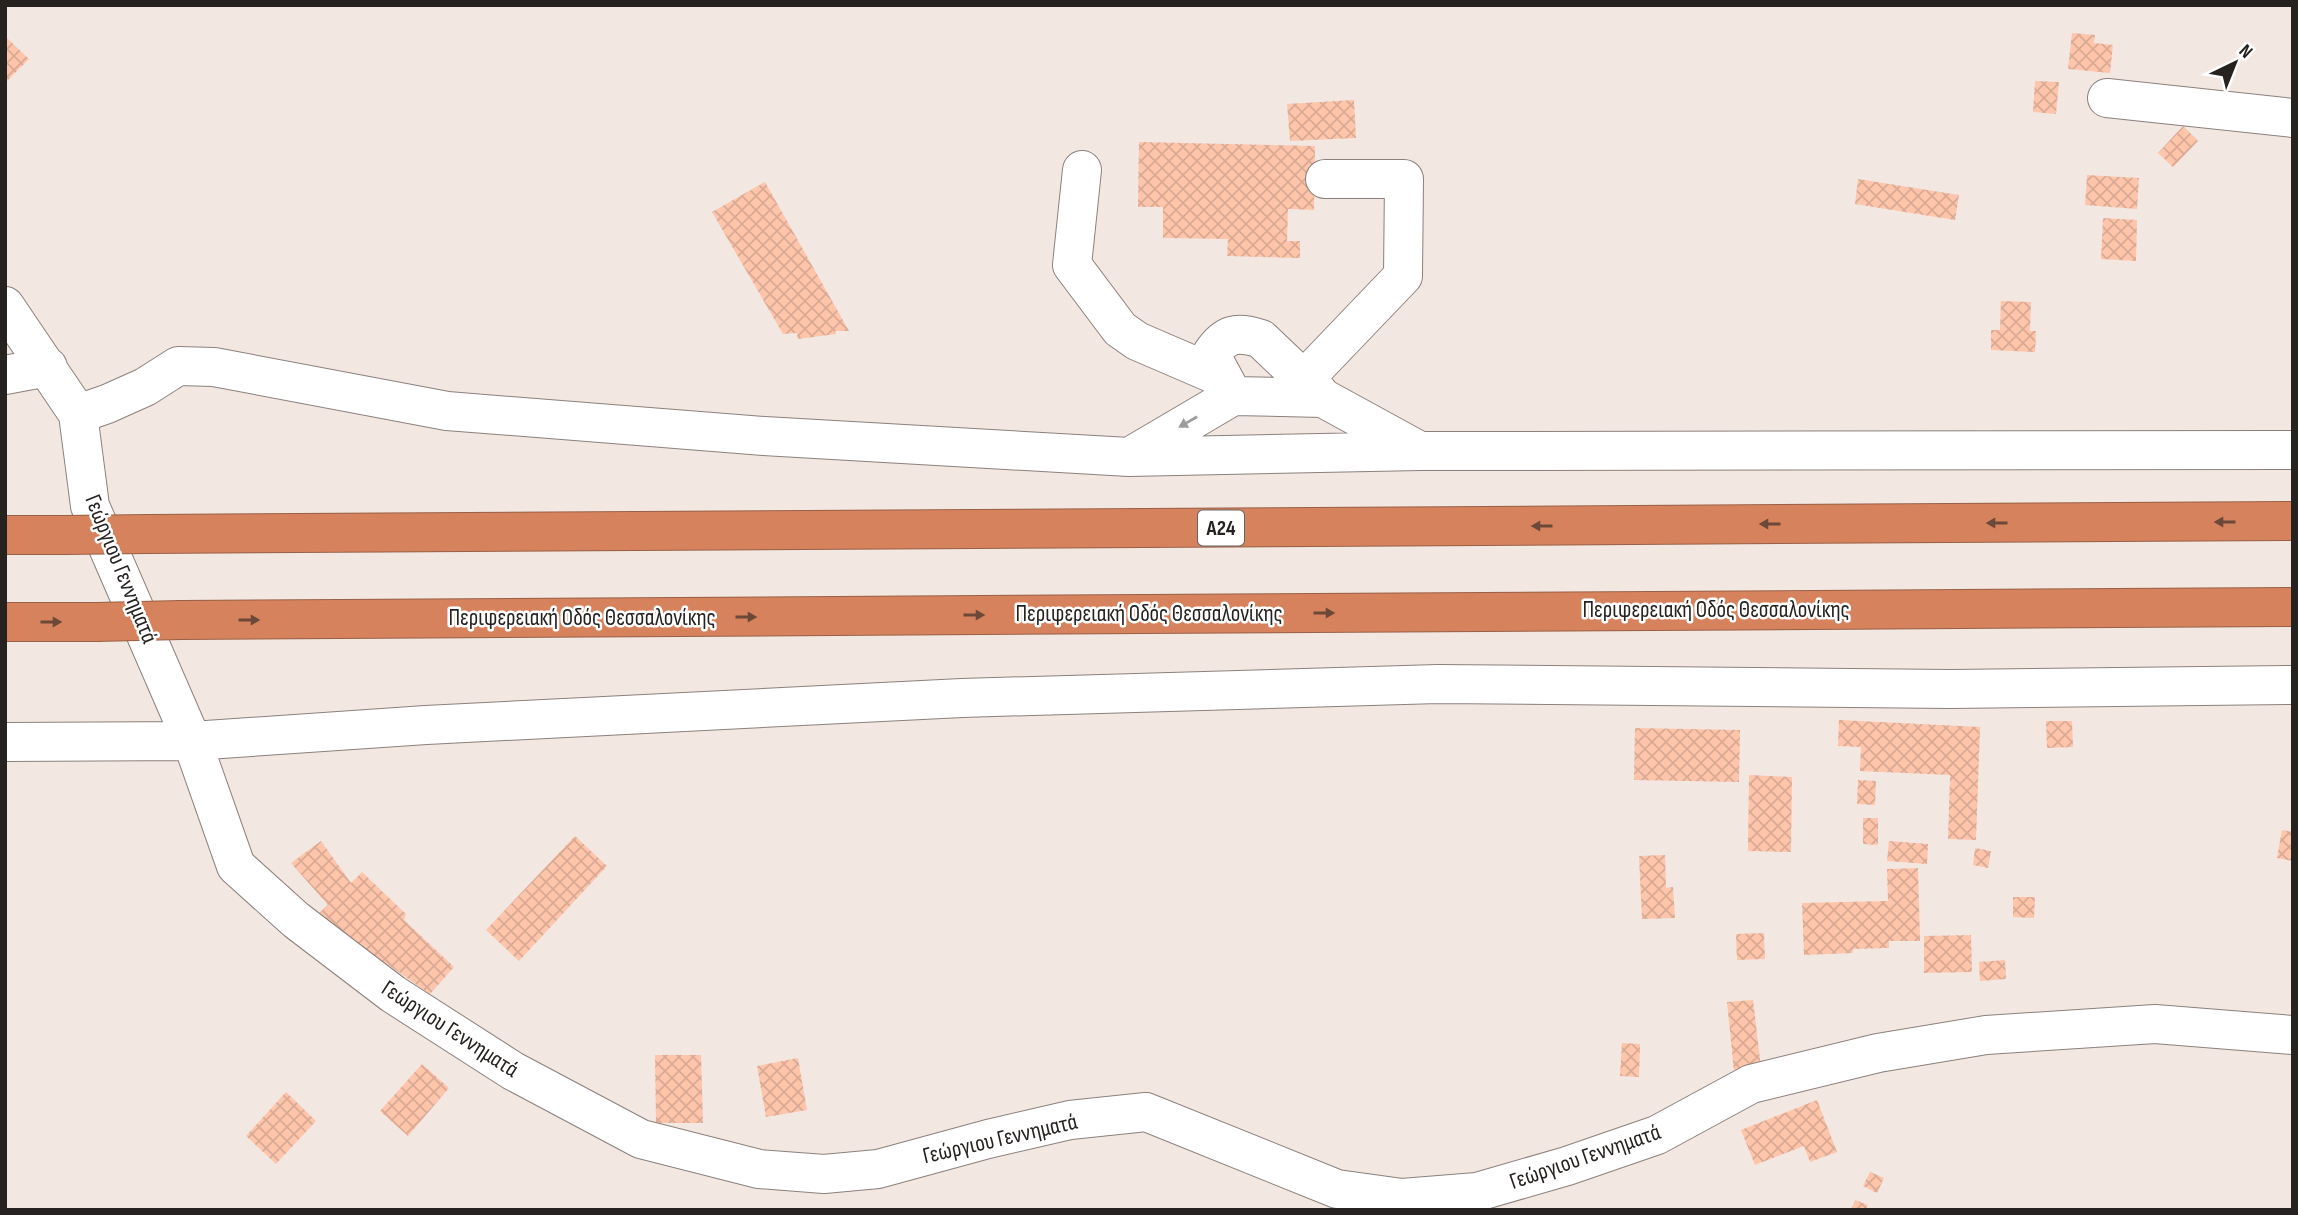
<svg xmlns="http://www.w3.org/2000/svg" width="2298" height="1215" font-family="'Sofia Sans Condensed',sans-serif">
	<style>
		.building { fill: url(#building-cross-hatch) }
		.lines { fill: none; stroke-linecap: round; stroke-linejoin: round }
		.minor-casing { stroke: #8b807c; stroke-width: 40 }
		.highway-casing { stroke: #986047; stroke-width: 40 }
		.minor { stroke: #fff; stroke-width: 38 }
		.highway { stroke: #d6825c; stroke-width: 38 }
		.highway-bridge-casing { stroke: #986047; stroke-width: 40; stroke-linecap: butt }
		.highway-bridge { stroke: #d6825c; stroke-width: 38 }
		.oneway { fill: #9d9c9b }
		.oneway2 { fill: #6c4838 }
		.labels { text-anchor: middle; dominant-baseline: central; stroke-width: 5; stroke-linejoin: round; paint-order: stroke }
		.shield { fill: #fff; stroke: #676463; stroke-width: 2 }
		.shield-label { font-size: 21px; font-weight: bold; fill: #262220 }
		.street-label { font-size: 23px; fill: #262220; stroke: #fff }
	</style>
	<defs>
		<pattern id="building-cross-hatch" width="8" height="8" patternUnits="userSpaceOnUse" patternTransform="scale(1.75)"><rect width="8" height="8" fill="#fec5ab"/><path d="M0 0l8 8M0 8l8-8" fill="none" stroke="#daa993"/></pattern>
	</defs>
	<rect width="100%" height="100%" fill="#f3e7e2"/>
	<path class="building" d="M 2072,33 L 2095,35 L 2094,43 L 2113,45 L 2110,73 L 2068,69 Z
		M 7,38 L 29,59 L 7,81 L 5,80 Z
		M 2035,81 L 2059,82 L 2056,114 L 2033,112 Z
		M 1354,100 L 1356,138 L 1290,141 L 1287,104 Z
		M 2183,126 L 2198,141 L 2173,167 L 2158,153 Z
		M 1139,142 L 1315,146 L 1314,210 L 1288,209 L 1287,241 L 1300,241 L 1300,258 L 1227,256 L 1228,239 L 1163,238 L 1163,207 L 1138,207 Z
		M 2087,175 L 2139,178 L 2137,209 L 2085,205 Z
		M 1858,179 L 1959,195 L 1955,220 L 1855,204 Z
		M 765,182 L 849,331 L 835,331 L 836,334 L 798,339 L 797,333 L 783,334 L 712,212 Z
		M 2103,218 L 2137,220 L 2136,261 L 2101,259 Z
		M 2001,301 L 2031,302 L 2030,331 L 2036,331 L 2035,352 L 1991,350 L 1991,330 L 2000,330 Z
		M 1839,720 L 1980,727 L 1976,840 L 1948,839 L 1950,775 L 1860,771 L 1861,747 L 1838,746 Z
		M 2046,721 L 2072,721 L 2073,747 L 2047,748 Z
		M 1635,728 L 1740,730 L 1739,782 L 1634,780 Z
		M 1749,775 L 1792,777 L 1791,852 L 1748,851 Z
		M 1858,780 L 1876,781 L 1875,805 L 1857,804 Z
		M 1863,818 L 1878,818 L 1878,845 L 1863,844 Z
		M 2282,830 L 2293,832 L 2293,861 L 2277,858 Z
		M 575,836 L 607,866 L 519,961 L 486,930 Z
		M 321,841 L 351,883 L 362,872 L 406,914 L 404,920 L 454,967 L 430,994 L 317,915 L 328,905 L 291,863 Z
		M 1889,841 L 1928,844 L 1927,864 L 1887,861 Z
		M 1975,848 L 1991,851 L 1988,868 L 1973,865 Z
		M 1665,855 L 1666,888 L 1673,887 L 1675,918 L 1642,919 L 1639,856 Z
		M 1918,868 L 1920,941 L 1889,941 L 1889,948 L 1853,949 L 1853,953 L 1804,955 L 1802,903 L 1888,901 L 1887,869 Z
		M 2013,897 L 2035,897 L 2034,918 L 2013,917 Z
		M 1764,933 L 1765,959 L 1737,960 L 1736,934 Z
		M 1971,935 L 1972,972 L 1924,973 L 1924,936 Z
		M 2005,960 L 2006,979 L 1980,981 L 1979,962 Z
		M 1753,1000 L 1761,1068 L 1734,1071 L 1727,1002 Z
		M 1622,1043 L 1640,1044 L 1639,1077 L 1620,1076 Z
		M 655,1055 L 701,1055 L 703,1123 L 656,1123 Z
		M 798,1058 L 807,1110 L 766,1117 L 757,1066 Z
		M 422,1064 L 449,1088 L 408,1136 L 380,1111 Z
		M 286,1092 L 316,1121 L 276,1164 L 246,1136 Z
		M 1817,1100 L 1837,1152 L 1810,1162 L 1804,1146 L 1755,1165 L 1741,1130 Z
		M 1870,1172 L 1884,1178 L 1877,1193 L 1863,1186 Z
		M 1855,1200 L 1868,1205 L 1866,1210 L 1851,1210 Z"/>
	<g class="lines">
		<defs>
			<path id="minor" d="M 2107,98 L 2293,118
				M 1082,170 L 1072,265 L 1120,329 L 1137,341 L 1223,378
				M 1325,179 L 1404,179 L 1403,276 L 1313,370 C 1311,383 1314,388 1323,398 L 1418,450
				M 5,306 L 78,414 L 90,506 L 192,741 L 236,866 L 296,920 L 393,994 L 513,1071 L 641,1139 L 759,1169 L 824,1174 L 878,1169 L 988,1139 L 1070,1120 L 1146,1112 L 1337,1189 L 1402,1198 L 1477,1192 L 1567,1166 L 1657,1135 L 1751,1084 L 1878,1053 L 1986,1035 L 2155,1024 L 2293,1035
				M 5,375 L 48,367
				M 1231,392 L 1211,355 C 1225,333 1237,331 1261,339 L 1323,398
				M 78,414 L 107,404 L 145,387 L 178,366 L 214,367 L 447,411 L 764,436 L 1129,457 L 1420,451 L 2293,450
				M 1131,456 L 1233,396 L 1323,398
				M 5,742 L 192,741 L 426,725 L 962,698 L 1438,684 L 1950,689 L 2293,685"/>
			<path id="highway" d="M 149,534 L 2293,521
				M 5,535 L 64,535
				M 181,620 L 2293,607
				M 5,622 L 96,622"/>
		</defs>
		<use href="#minor" class="minor-casing"/>
		<use href="#highway" class="highway-casing"/>
		<use href="#minor" class="minor"/>
		<use href="#highway" class="highway"/>
		<defs>
			<path id="highway-bridge" d="M 64,535 L 149,534
				M 96,622 L 181,620"/>
		</defs>
		<use href="#highway-bridge" class="highway-bridge-casing"/>
		<use href="#highway-bridge" class="highway-bridge"/>
	</g>
	<defs><path id="oneway-solid" d="M-6-.8H1V-3.2L6.5 0L1 3.2V.8H-6Z" transform="scale(1.75)"/></defs>
	<use class="oneway" href="#oneway-solid" transform="translate(1188 422) rotate(150)"/>
	<g class="oneway2">
		<use href="#oneway-solid" transform="translate(2225 522) rotate(180)"/>
		<use href="#oneway-solid" transform="translate(1997 523) rotate(180)"/>
		<use href="#oneway-solid" transform="translate(1770 524) rotate(180)"/>
		<use href="#oneway-solid" transform="translate(1542 526) rotate(180)"/>
		<use href="#oneway-solid" transform="translate(1324 613)"/>
		<use href="#oneway-solid" transform="translate(974 615)"/>
		<use href="#oneway-solid" transform="translate(746 617)"/>
		<use href="#oneway-solid" transform="translate(249 620)"/>
		<use href="#oneway-solid" transform="translate(51 622)"/>
	</g>
	<g class="labels">
		<rect class="shield" x="1198" y="510.5" width="46" height="35" rx="5"/>
		<g class="shield-label">
			<text x="1221" y="528">Α24</text>
		</g>
		<g class="street-label">
			<text transform="translate(121 569) rotate(68)">Γεώργιου Γεννηματά</text>
			<text x="1716" y="610">Περιφερειακή Οδός Θεσσαλονίκης</text>
			<text x="1149" y="614">Περιφερειακή Οδός Θεσσαλονίκης</text>
			<text x="582" y="618">Περιφερειακή Οδός Θεσσαλονίκης</text>
			<text transform="translate(450 1029) rotate(33)">Γεώργιου Γεννηματά</text>
			<text transform="translate(1000 1139) rotate(-13)">Γεώργιου Γεννηματά</text>
			<text transform="translate(1585 1157) rotate(-19)">Γεώργιου Γεννηματά</text>
		</g>
	</g>
	<rect width="2298" height="1215" fill="none" stroke="#262220" stroke-width="14"/>
	<g transform="translate(2235 63) rotate(43)" stroke="#ffffff" stroke-width="5" paint-order="stroke">
	<path d="M0-5L12 26L0 18L-12 26Z" fill="#262220"/>
	<text y="-10" font-size="19" font-weight="bold" text-anchor="middle" fill="#262220">N</text>
	</g>
</svg>
